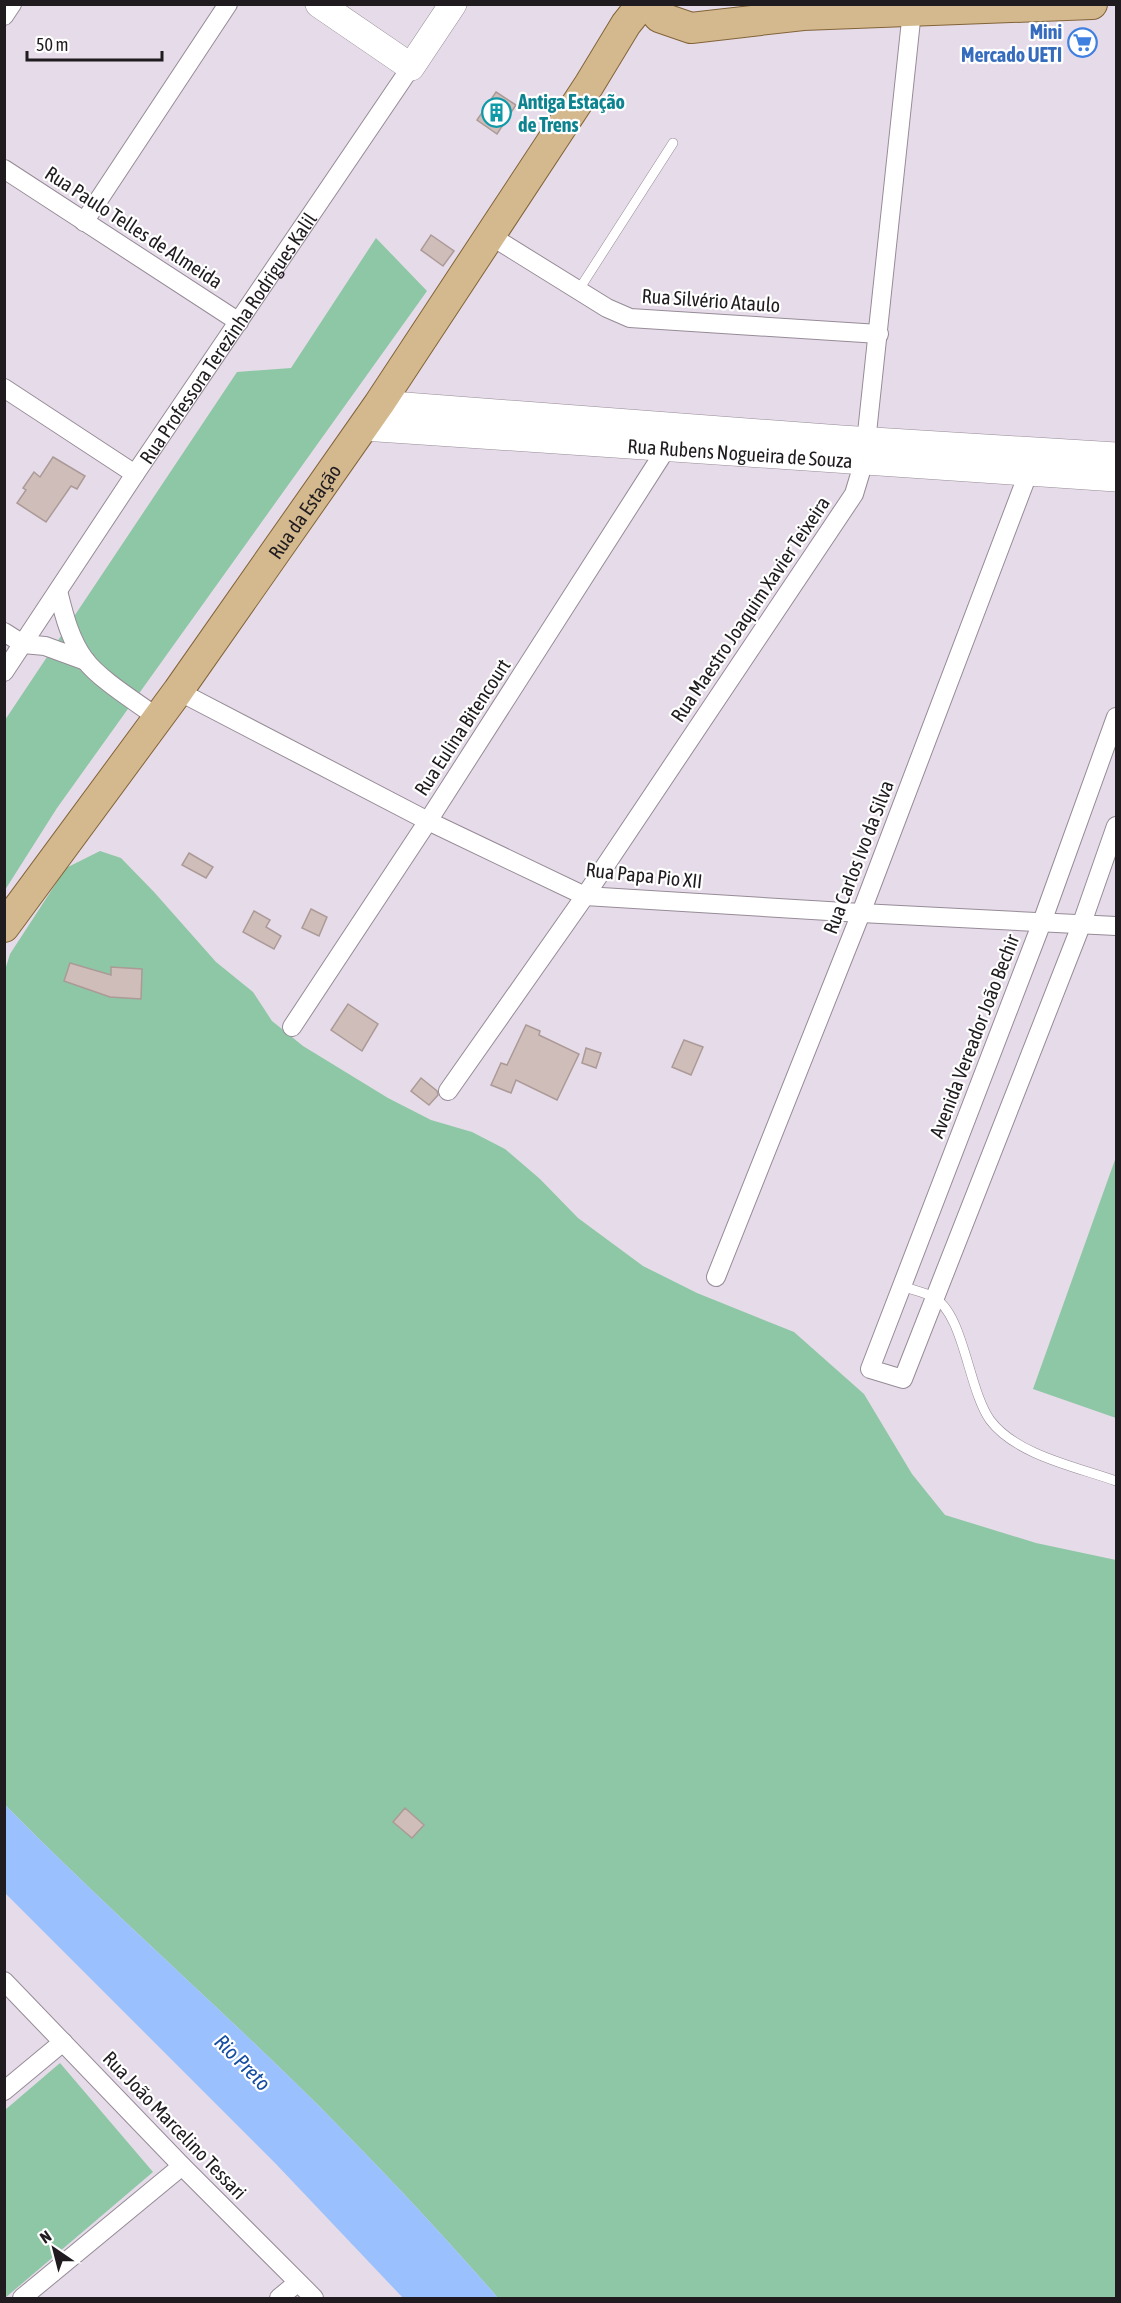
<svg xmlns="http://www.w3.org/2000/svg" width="1121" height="2303" font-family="'Asap Condensed',sans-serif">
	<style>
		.green { fill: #8dc7a5 }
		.water { fill: #9ac1fd }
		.building { fill: #cfbdba; stroke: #ab9a97; stroke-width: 1.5 }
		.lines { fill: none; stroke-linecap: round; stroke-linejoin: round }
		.lane-casing { stroke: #968b97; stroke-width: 10 }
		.street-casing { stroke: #968b97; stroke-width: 20 }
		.secondary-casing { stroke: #968b97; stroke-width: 28 }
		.primary-casing { stroke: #826338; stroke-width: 32 }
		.lane { stroke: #fff; stroke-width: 9 }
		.street { stroke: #fff; stroke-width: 18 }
		.secondary { stroke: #fff; stroke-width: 27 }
		.primary { stroke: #d4b98f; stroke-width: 30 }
		.labels { text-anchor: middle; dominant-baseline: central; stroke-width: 4.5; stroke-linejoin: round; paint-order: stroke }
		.shop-label { font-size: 20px; font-weight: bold; fill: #366cbe; stroke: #fff; text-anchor: end }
		.culture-label { font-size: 20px; font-weight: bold; fill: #0d838f; stroke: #fff; text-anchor: start }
		.street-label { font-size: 20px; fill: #1f1b1f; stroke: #fff }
		.water-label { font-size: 21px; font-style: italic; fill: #144da2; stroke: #fff }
	</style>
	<rect width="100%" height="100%" fill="#e6dbe8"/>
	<path class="green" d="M 376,238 L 427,291 L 57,808 L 5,890 L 5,720 L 237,372 L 291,368 Z
		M 100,851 L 121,858 L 154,892 L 216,962 L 253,992 L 272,1021 L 303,1046 L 388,1098 L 431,1120 L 472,1132 L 505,1149 L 540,1179 L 578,1218 L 643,1266 L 697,1293 L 794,1332 L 864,1394 L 912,1474 L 945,1515 L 1036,1543 L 1116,1560 L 1116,2298 L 498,2298 C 441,2232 381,2169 319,2106 C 216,2004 107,1908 5,1805 L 5,970 L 10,954 L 66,868 Z
		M 1116,1157 L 1116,1418 L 1033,1389 Z
		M 60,2063 L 153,2172 L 5,2298 L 5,2110 Z"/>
	<path class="water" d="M 5,1805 C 107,1908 216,2004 319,2106 C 381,2169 441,2232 498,2298 L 403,2298 L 276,2164 L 5,1893 Z"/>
	<path class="building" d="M 496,92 L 516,105 L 497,134 L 477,120 Z
		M 431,235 L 454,251 L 443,266 L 421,250 Z
		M 53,457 L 85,476 L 77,489 L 71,486 L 46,522 L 17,503 L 26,490 L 23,488 L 34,472 L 40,477 Z
		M 189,853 L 213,867 L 206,878 L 182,865 Z
		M 311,909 L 327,917 L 319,936 L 302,928 Z
		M 254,911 L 270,920 L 266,927 L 281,936 L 274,949 L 243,932 Z
		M 70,963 L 111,975 L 111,967 L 142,969 L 141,999 L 110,997 L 64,981 Z
		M 348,1004 L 378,1024 L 362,1051 L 331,1030 Z
		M 526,1025 L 540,1031 L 539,1035 L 579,1054 L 557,1100 L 516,1080 L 511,1093 L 491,1085 L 501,1063 L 507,1065 Z
		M 684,1040 L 703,1047 L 691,1075 L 672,1067 Z
		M 586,1048 L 601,1053 L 596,1068 L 582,1063 Z
		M 421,1078 L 437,1091 L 438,1095 L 429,1105 L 411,1091 Z
		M 405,1808 L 424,1825 L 412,1838 L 393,1822 Z"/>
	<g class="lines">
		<defs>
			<path id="lane" d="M 578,291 L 673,143
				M 902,1286 C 912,1290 924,1292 933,1297 C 964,1313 968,1389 990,1420 C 1016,1455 1077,1467 1116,1481"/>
			<g id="street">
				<path d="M 4,16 L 12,4"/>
				<path d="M 4,169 L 239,322"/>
				<path d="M 84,222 L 228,4"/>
				<path d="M 491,236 L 607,308 L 630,318 L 879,334"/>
				<path d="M 4,388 L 135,474"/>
				<path d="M 58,591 C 64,615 70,640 85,660 C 100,680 138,703 158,718"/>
				<path d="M 4,632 L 23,644 L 45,646 L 86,661"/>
				<path id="s1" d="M 4,672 L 135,474 L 411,67"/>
				<path d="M 178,691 L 428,821 L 585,896 L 861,913 L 1116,926"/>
				<path d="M 1116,717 L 1042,922 L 870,1369 L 903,1379 L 1082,923 L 1116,826"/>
				<path d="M 292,1027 L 428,821 L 666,449 L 670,440"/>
				<path d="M 448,1091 L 585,896 L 854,494 L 864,461 L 912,11"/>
				<path d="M 716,1277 L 861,913 L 1029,471 L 1030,462"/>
				<path d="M 4,1981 L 182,2166 L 314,2298"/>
				<path d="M 4,2091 L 63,2042"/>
				<path d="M 22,2298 L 182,2166"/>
				<path d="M 279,2298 L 297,2283"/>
			</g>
			<g id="secondary">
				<path d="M 319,4 L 411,67 L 453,4"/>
				<path d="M 379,404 L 841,439 L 1116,456"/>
				<path id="s2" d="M 363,427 L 1116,478"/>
			</g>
			<g id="primary">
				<path d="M 652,4 L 655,12 L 659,17 L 691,28 L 803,15 L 1092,4"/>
				<path id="s3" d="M 4,927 L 178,691 L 379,404 L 589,85 L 626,24 L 642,4"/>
			</g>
		</defs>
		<use href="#lane" class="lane-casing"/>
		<use href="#street" class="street-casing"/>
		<use href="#secondary" class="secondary-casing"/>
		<use href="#primary" class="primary-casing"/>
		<use href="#lane" class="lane"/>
		<use href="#street" class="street"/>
		<use href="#secondary" class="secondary"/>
		<use href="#primary" class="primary"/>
	</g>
	<defs>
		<symbol id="supermarket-ring" viewBox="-11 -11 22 22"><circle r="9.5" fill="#fff" stroke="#3f7fe0" stroke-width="1.5"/><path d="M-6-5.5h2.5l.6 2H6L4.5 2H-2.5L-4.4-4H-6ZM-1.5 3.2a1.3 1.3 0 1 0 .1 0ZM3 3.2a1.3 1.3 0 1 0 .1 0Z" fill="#3f7fe0"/></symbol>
		<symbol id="building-ring" viewBox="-11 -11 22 22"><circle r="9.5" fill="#fff" stroke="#0f9aa8" stroke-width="1.5"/><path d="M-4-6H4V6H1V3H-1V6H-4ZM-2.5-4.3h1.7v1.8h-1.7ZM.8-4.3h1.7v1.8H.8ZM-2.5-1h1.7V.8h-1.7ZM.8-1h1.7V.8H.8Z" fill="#0f9aa8"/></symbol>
	</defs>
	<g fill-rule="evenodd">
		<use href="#supermarket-ring" x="1066" y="26" width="33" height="33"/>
		<use href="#building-ring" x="480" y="96" width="33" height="33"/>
	</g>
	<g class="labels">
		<g class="shop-label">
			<text x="1062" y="31">Mini<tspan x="1062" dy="23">Mercado UETI</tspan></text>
		</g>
		<g class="culture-label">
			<text x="518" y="101">Antiga Estação<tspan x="518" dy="23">de Trens</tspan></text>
		</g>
		<g class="street-label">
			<text transform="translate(134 227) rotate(33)">Rua Paulo Telles de Almeida</text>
			<text transform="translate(711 300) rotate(4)">Rua Silvério Ataulo</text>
			<text stroke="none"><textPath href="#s1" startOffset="402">Rua Professora Terezinha Rodrigues Kalil</textPath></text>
			<text stroke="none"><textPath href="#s2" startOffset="378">Rua Rubens Nogueira de Souza</textPath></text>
			<text stroke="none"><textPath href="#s3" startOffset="513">Rua da Estação</textPath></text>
			<text transform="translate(750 609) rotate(-56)">Rua Maestro Joaquim Xavier Teixeira</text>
			<text transform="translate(462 727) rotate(-57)">Rua Eulina Bitencourt</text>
			<text transform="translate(858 857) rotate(-69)">Rua Carlos Ivo da Silva</text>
			<text transform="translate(644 875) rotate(6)">Rua Papa Pio XII</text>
			<text transform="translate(974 1036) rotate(-69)">Avenida Vereador João Bechir</text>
			<text transform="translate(175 2125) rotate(46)">Rua João Marcelino Tessari</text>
		</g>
		<g class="water-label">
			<text transform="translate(243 2062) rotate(45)">Rio Preto</text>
		</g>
	</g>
	<rect width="1121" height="2303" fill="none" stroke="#1f1b1f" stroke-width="12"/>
	<g transform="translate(54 2249) rotate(325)" stroke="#ffffff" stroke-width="4.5" paint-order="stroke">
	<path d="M0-4.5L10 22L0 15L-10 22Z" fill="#1f1b1f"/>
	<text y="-9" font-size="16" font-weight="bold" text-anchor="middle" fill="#1f1b1f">N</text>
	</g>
	<path d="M27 51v9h135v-9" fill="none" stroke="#1f1b1f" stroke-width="3"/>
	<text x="36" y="51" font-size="18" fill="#1f1b1f" stroke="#ffffff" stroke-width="4.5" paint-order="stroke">50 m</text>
</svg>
